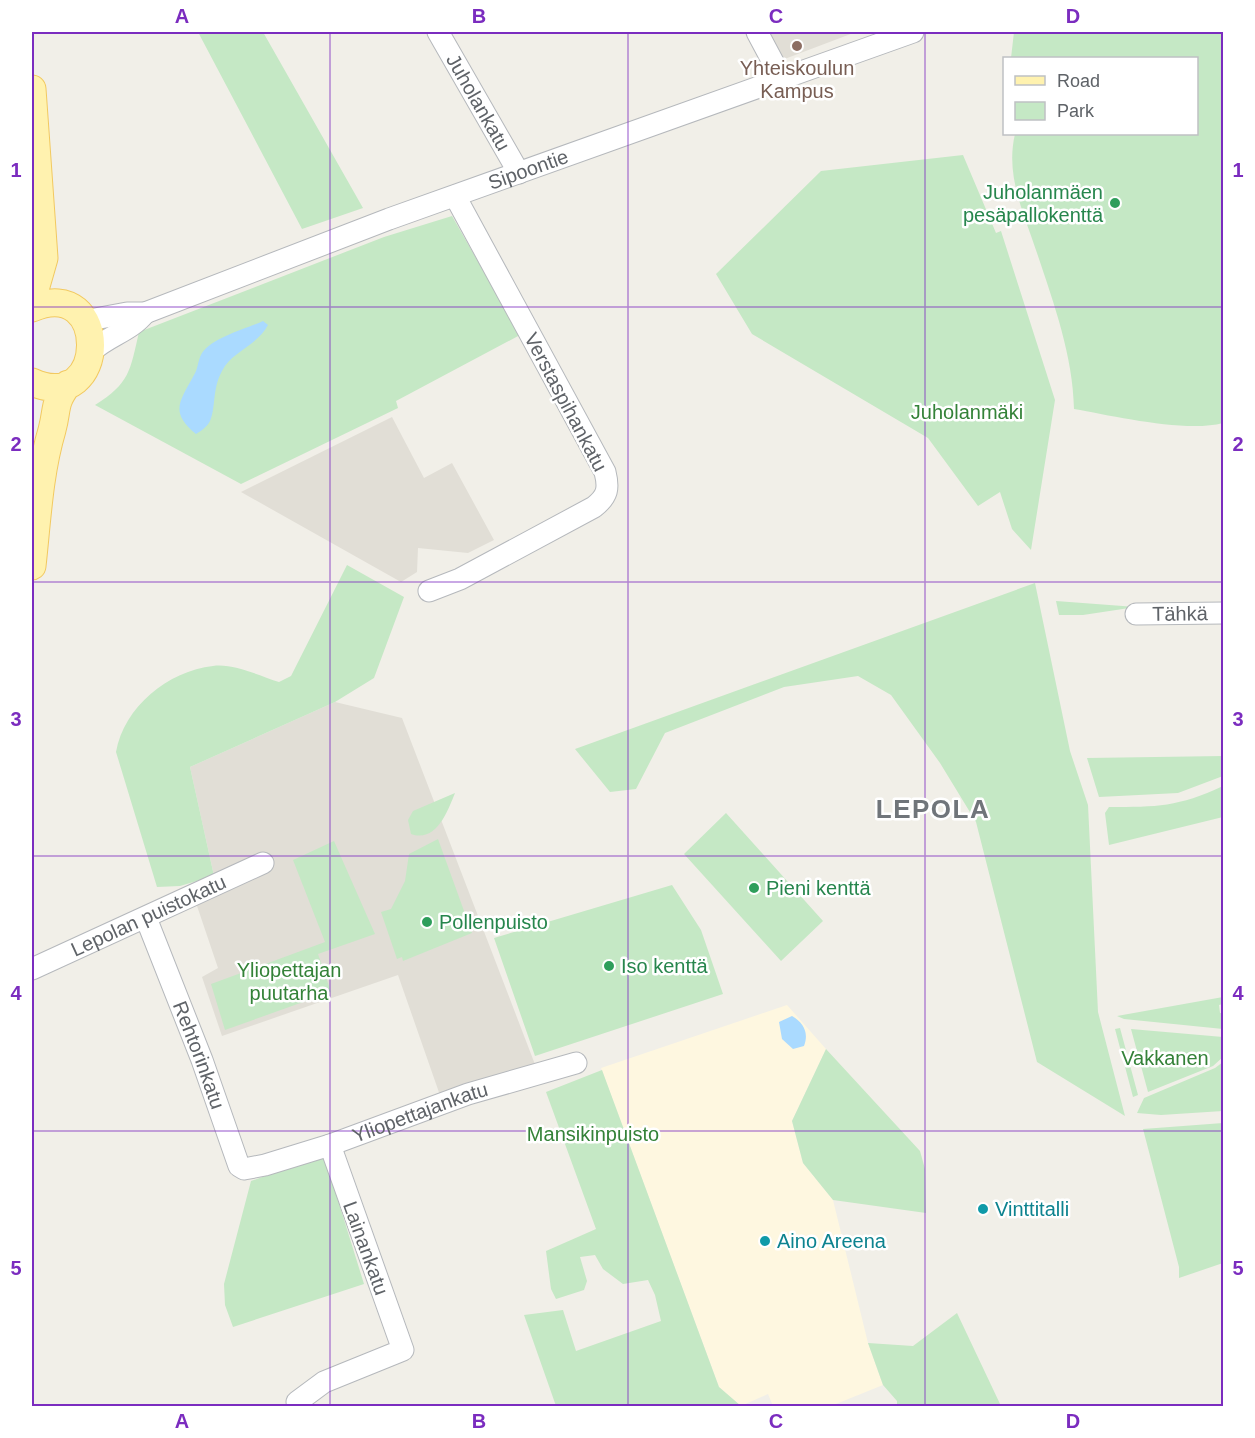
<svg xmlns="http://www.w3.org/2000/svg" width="1255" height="1438" font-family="Arial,sans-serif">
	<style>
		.commercial { fill: #fef7e0 }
		.education { fill: #e1ded6 }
		.green { fill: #c5e8c5 }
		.water { fill: #aadaff }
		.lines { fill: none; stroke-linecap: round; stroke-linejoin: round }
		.minor-casing { stroke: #b5b8bc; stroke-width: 23 }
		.major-casing { stroke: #f2c960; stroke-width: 29 }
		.minor { stroke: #fff; stroke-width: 21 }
		.major { stroke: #fff2af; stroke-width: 27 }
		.grid { fill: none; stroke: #7b2cbf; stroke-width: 1.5; stroke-opacity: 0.55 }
		.education-dot { fill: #8d6e63; stroke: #fff; stroke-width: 2 }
		.leisure-dot { fill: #2e9e5b; stroke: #fff; stroke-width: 2 }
		.culture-dot { fill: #0f9aa8; stroke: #fff; stroke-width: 2 }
		.labels { text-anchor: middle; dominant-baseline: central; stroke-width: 5; stroke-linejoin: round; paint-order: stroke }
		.education-label { font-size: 20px; fill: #785e54; stroke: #fff }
		.street-label { font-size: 20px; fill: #5f6368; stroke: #fff }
		.leisure-label { font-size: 20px; fill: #27864d; stroke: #fff; text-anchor: start }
		.park-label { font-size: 20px; fill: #348238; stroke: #fff }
		.culture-label { font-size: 20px; fill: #0d838f; stroke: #fff; text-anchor: start }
		.district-label { font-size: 26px; font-weight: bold; letter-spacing: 1.5px; fill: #70757a; stroke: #fff }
		.neatline { fill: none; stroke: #7b2cbf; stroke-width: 2 }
		.grid-label { font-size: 20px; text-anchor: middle; font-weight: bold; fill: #7b2cbf }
	</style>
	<rect width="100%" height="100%" fill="#f1efe8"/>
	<path class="commercial" d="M 787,1005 L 826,1049 L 792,1121 L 803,1163 L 833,1200 L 868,1343 L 883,1385 L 831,1406 L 773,1406 L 768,1394 L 741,1406 L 719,1387 L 601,1068 Z"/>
	<path class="education" d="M 767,32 L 856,32 L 782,60 Z
		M 392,417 L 424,478 L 452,463 L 494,540 L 468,553 L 418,548 L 417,572 L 401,582 L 241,492 Z
		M 335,702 L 402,718 L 536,1067 L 442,1101 L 398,975 L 222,1036 L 202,977 L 218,968 L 195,900 L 214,876 L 190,767 Z"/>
	<path class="green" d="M 198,32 L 263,32 L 363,208 L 302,229 Z
		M 1014,32 L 1223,32 L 1223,423 C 1186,433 1114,416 1074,409 C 1073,356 1054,304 1037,253 C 1024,213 1005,176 1015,134 L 1196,134 L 1196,58 L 1011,58 Z
		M 963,155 L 996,233 L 1001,231 L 1055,400 L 1031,550 L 1012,529 L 1000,492 L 978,506 L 928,438 L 752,334 L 716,274 L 821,171 Z
		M 452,216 L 520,335 L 396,401 L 398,408 L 241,484 L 95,405 C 130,383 130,371 139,332 L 384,237 Z
		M 347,565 L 404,597 L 374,678 L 335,702 L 190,767 L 214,876 L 180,886 L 157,887 L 116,752 C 124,707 168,671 213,666 C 233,663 260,676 279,682 L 291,676 Z
		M 1035,583 L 1070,751 L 1088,805 L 1098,1012 L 1125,1116 L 1037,1062 L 976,822 L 940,763 L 891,695 L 858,676 L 784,687 L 665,733 L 636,789 L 610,792 L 575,749 Z
		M 1056,601 L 1136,607 L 1083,615 L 1059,615 Z
		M 1223,756 L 1223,776 L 1178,793 L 1099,797 L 1087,758 Z
		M 1223,786 L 1223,817 L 1109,845 L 1105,813 L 1109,807 C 1157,807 1178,807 1223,786 Z
		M 455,793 C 448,810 437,843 411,834 L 408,820 L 413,811 Z
		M 726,813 L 823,921 L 781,961 L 684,854 Z
		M 438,839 L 472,933 L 403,961 L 402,957 L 397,959 L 381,912 L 391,909 L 405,881 L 409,854 Z
		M 334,841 L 375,934 L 318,954 L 331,992 L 225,1030 L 211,984 L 325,942 L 293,860 Z
		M 672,885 L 701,930 L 723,994 L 535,1056 L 494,938 Z
		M 1223,997 L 1223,1004 L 1219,1005 L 1220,1013 L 1223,1013 L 1223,1029 L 1124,1019 L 1117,1016 Z
		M 1120,1028 L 1138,1095 L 1133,1097 L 1115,1029 Z
		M 1131,1029 L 1223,1037 L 1223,1057 L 1213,1066 L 1148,1092 Z
		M 826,1049 L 920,1151 L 925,1169 L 926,1213 L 833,1200 L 803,1163 L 792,1121 Z
		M 1223,1062 L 1223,1111 L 1161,1115 L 1137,1113 L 1144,1098 L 1215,1068 Z
		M 602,1070 L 719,1387 L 741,1406 L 556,1406 L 524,1315 L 563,1310 L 576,1351 L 661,1321 L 655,1295 L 648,1280 L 623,1284 L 603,1269 L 595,1255 L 580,1257 L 587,1281 L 584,1290 L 556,1299 L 551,1289 L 546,1251 L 596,1229 L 546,1092 Z
		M 1223,1123 L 1223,1263 L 1179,1278 L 1179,1267 L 1143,1129 Z
		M 324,1155 L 364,1284 L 233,1327 L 225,1305 L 224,1284 L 251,1181 Z
		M 957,1313 L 1001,1406 L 897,1406 L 897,1401 L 883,1385 L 868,1343 L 913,1346 Z"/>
	<path class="water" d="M 263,321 L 268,325 C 257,346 232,351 222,371 C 212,389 216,408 210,421 C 208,426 201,431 196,434 C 169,412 180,401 194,375 C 198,369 198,359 202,353 C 213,337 246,329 263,321 Z
		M 792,1016 C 804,1023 809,1033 804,1046 L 793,1049 L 782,1039 L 779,1022 Z"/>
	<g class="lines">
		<defs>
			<g id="minor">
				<path id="s1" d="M 438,32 L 519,173"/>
				<path d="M 757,32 L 782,79"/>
				<path id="s2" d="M 84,321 L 127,313 L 145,313 L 389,219 L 913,32"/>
				<path d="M 92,351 C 108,336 131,331 145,313"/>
				<path d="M 429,591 L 460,579 L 594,507 C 608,496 609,488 605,472 L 455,196"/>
				<path id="s3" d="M 1136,614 L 1224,613"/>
				<path id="s4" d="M 146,918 L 202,1060 L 239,1166 L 244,1169 L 265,1165 L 330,1145 L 468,1094 L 576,1063"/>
				<path id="s5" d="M 32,969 L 263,863"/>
				<path d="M 299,1406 L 297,1402 L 324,1382 L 403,1350 L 330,1145"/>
			</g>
			<path id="major" d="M 32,89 L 44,258 L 32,300
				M 32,308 C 111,274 109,417 32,382
				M 32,566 C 37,521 39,474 52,430 C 58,408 53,404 68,384"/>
		</defs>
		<use href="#minor" class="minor-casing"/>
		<use href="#major" class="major-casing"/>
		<use href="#minor" class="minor"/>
		<use href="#major" class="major"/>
	</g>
	<path class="grid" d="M 330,32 L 330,1406M 628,32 L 628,1406M 925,32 L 925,1406M 32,307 L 1224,307M 32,582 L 1224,582M 32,856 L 1224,856M 32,1131 L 1224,1131"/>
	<circle class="education-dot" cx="797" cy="46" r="6"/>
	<g class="leisure-dot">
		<circle cx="1115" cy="203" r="6"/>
		<circle cx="754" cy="888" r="6"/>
		<circle cx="427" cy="922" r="6"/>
		<circle cx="609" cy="966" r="6"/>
	</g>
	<g class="culture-dot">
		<circle cx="983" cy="1209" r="6"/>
		<circle cx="765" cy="1241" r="6"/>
	</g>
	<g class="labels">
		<g class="education-label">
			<text x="797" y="68">Yhteiskoulun<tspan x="797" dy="23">Kampus</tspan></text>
		</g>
		<g class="street-label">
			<text stroke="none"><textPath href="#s1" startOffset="81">Juholankatu</textPath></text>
			<text stroke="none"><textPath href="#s2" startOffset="471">Sipoontie</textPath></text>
			<text transform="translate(566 402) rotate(62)">Verstaspihankatu</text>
			<text stroke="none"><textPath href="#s3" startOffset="44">Tähkä</textPath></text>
			<text stroke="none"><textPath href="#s5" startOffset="128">Lepolan puistokatu</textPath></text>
			<text stroke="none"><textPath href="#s4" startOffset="147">Rehtorinkatu</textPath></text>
			<text stroke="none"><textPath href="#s4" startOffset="456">Yliopettajankatu</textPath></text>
			<text transform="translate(366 1248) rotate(70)">Lainankatu</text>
		</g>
		<g class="leisure-label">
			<text x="1103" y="192" text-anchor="end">Juholanmäen<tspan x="1103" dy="23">pesäpallokenttä</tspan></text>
			<text x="766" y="888">Pieni kenttä</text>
			<text x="439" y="922">Pollenpuisto</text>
			<text x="621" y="966">Iso kenttä</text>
		</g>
		<g class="park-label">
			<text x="967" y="412">Juholanmäki</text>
			<text x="289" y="970">Yliopettajan<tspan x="289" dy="23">puutarha</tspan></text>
			<text x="1165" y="1058">Vakkanen</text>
			<text x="593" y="1134">Mansikinpuisto</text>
		</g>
		<g class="culture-label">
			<text x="995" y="1209">Vinttitalli</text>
			<text x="777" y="1241">Aino Areena</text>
		</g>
		<g class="district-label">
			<text x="933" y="809">LEPOLA</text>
		</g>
	</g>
	<rect width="1255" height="1438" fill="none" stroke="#ffffff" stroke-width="66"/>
	<rect x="1003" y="57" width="195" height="78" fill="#ffffff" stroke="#bfc1c3" stroke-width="1.5"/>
	<rect x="1015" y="76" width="30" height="9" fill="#fff2af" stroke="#bfc1c3" stroke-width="1.5"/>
	<text x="1057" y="87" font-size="18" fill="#5f6368">Road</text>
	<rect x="1015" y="102" width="30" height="18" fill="#c5e8c5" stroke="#bfc1c3" stroke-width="1.5"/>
	<text x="1057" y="117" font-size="18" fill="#5f6368">Park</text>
	<rect x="33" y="33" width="1189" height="1372" class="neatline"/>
	<g class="grid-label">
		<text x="182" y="23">A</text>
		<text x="479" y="23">B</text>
		<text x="776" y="23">C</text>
		<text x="1073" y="23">D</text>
		<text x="16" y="177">1</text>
		<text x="1238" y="177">1</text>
		<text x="16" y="451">2</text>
		<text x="1238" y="451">2</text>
		<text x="16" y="726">3</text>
		<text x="1238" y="726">3</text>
		<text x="16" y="1000">4</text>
		<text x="1238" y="1000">4</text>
		<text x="16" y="1275">5</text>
		<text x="1238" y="1275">5</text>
		<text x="182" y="1428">A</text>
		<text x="479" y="1428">B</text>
		<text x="776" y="1428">C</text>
		<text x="1073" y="1428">D</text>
	</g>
</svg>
